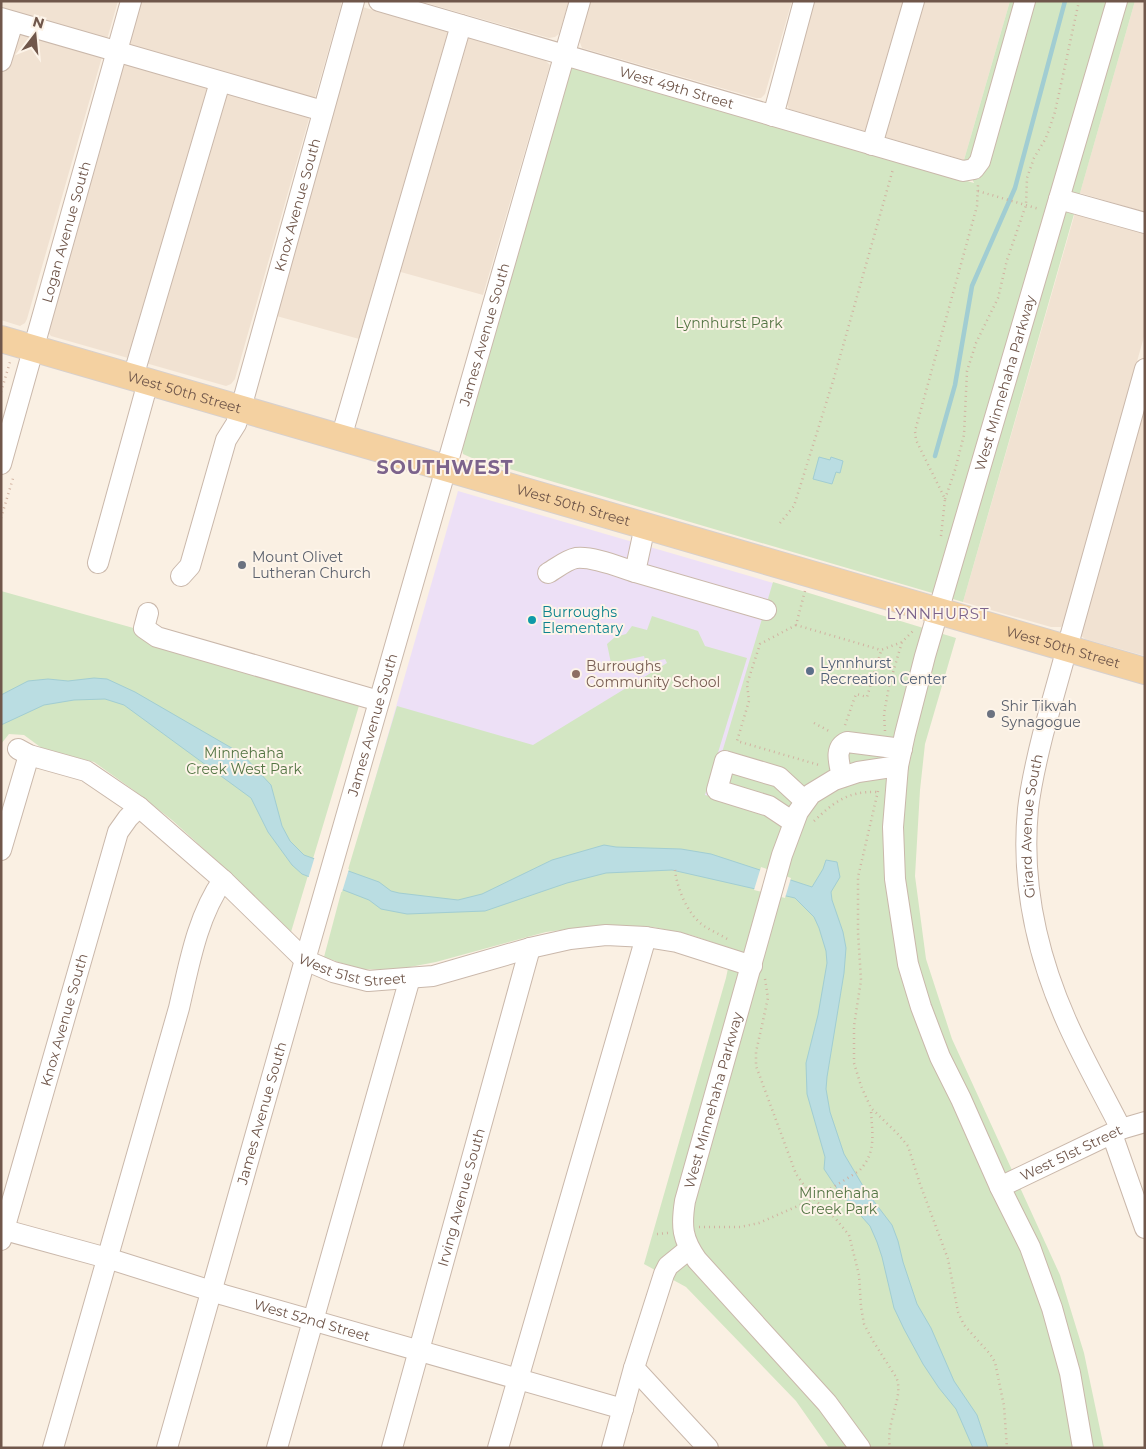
<svg xmlns="http://www.w3.org/2000/svg" width="1146" height="1449" font-family="Montserrat,sans-serif">
	<style>
		.residential { fill: #f1e2d2 }
		.education { fill: #ede0f6 }
		.green { fill: #d3e6c3 }
		.water { fill: #badde2; stroke: #a1cdd2 }
		.pier { fill: #faf0e3 }
		.lines { fill: none; stroke-linecap: round; stroke-linejoin: round }
		.stream { stroke: #a1cdd2; stroke-width: 4.5 }
		.minor-casing { stroke: #cab8ab; stroke-width: 22 }
		.major-casing { stroke: #d7d0cd; stroke-width: 28 }
		.path { stroke: #d1b2a1; stroke-width: 2.5; stroke-dasharray: 1 4; stroke-linecap: butt }
		.minor { stroke: #fff; stroke-width: 20 }
		.major { stroke: #f4d1a1; stroke-width: 26 }
		.worship-dot { fill: #6b7280; stroke: #fdf4e9; stroke-width: 2 }
		.culture-dot { fill: #0f9aa8; stroke: #fdf4e9; stroke-width: 2 }
		.service-dot { fill: #5c6f8a; stroke: #fdf4e9; stroke-width: 2 }
		.education-dot { fill: #8d6e63; stroke: #fdf4e9; stroke-width: 2 }
		.labels { text-anchor: middle; dominant-baseline: central; stroke-width: 4; stroke-linejoin: round; paint-order: stroke }
		.street-label { font-size: 14px; fill: #70574b; stroke: #fdf4e9 }
		.park-label { font-size: 14px; fill: #547544; stroke: #fdf4e9 }
		.worship-label { font-size: 14px; fill: #5b616d; stroke: #fdf4e9; text-anchor: start }
		.culture-label { font-size: 14px; fill: #0d838f; stroke: #fdf4e9; text-anchor: start }
		.service-label { font-size: 14px; fill: #4e5e75; stroke: #fdf4e9; text-anchor: start }
		.education-label { font-size: 14px; fill: #785e54; stroke: #fdf4e9; text-anchor: start }
		.neighbourhood-label { font-size: 15px; letter-spacing: 1px; fill: #7c638c; stroke: #fdf4e9 }
		.district-label { font-size: 19px; font-weight: bold; letter-spacing: 1px; fill: #7c638c; stroke: #fdf4e9 }
	</style>
	<rect width="100%" height="100%" fill="#faf0e3"/>
	<path class="residential" d="M 1,1 L 118,1 L 27,319 L 25,323 L 20,326 L 1,320 Z
		M 139,1 L 341,2 L 341,6 L 235,379 L 231,384 L 226,386 L 51,336 L 46,330 Z
		M 419,1 L 569,1 L 559,34 L 555,37 L 549,38 Z
		M 590,1 L 792,1 L 765,94 L 761,98 L 756,98 L 582,48 L 579,40 Z
		M 813,1 L 1010,1 L 964,160 L 789,109 L 785,99 Z
		M 1135,1 L 1145,1 L 1145,212 L 1080,193 Z
		M 359,6 L 545,60 L 550,65 L 483,295 L 390,269 L 370,342 L 273,315 Z
		M 1075,213 L 1145,232 L 1145,333 L 1064,622 L 1061,627 L 1051,627 L 963,602 Z
		M 1145,390 L 1145,656 L 1085,639 L 1079,634 Z"/>
	<path class="education" d="M 458,491 L 804,592 L 709,796 L 354,853 Z"/>
	<path class="green" d="M 1010,1 L 1135,1 L 963,602 L 472,458 L 463,454 L 461,444 L 571,67 L 974,183 L 964,160 Z
		M 773,582 L 956,638 L 925,744 L 920,790 L 915,876 L 926,959 L 952,1039 L 1060,1275 L 1084,1353 L 1104,1448 L 829,1448 L 796,1401 L 686,1287 L 644,1264 L 726,978 L 732,949 L 691,935 L 653,927 L 600,925 L 546,932 L 436,962 L 394,970 L 358,969 L 324,957 L 341,893 L 397,706 L 533,745 L 667,663 L 665,659 L 646,663 L 644,656 L 611,663 L 607,644 L 615,637 L 626,634 L 632,626 L 647,630 L 652,616 L 698,631 L 705,646 L 747,658 L 705,795 L 709,796 Z
		M 1,591 L 137,629 L 361,699 L 291,932 L 229,872 L 172,820 L 132,789 L 94,762 L 43,749 L 24,735 L 9,734 L 1,744 Z"/>
	<path class="water" d="M 819,457 L 830,460 L 831,457 L 843,461 L 840,473 L 836,472 L 832,484 L 813,479 Z
		M 94,678 L 107,679 L 135,692 L 242,754 L 271,785 L 282,826 L 290,841 L 304,855 L 379,882 L 391,891 L 399,893 L 458,900 L 482,894 L 552,860 L 604,845 L 616,847 L 681,849 L 711,854 L 812,887 L 823,869 L 826,860 L 837,862 L 840,877 L 831,892 L 832,900 L 843,932 L 846,948 L 844,973 L 827,1077 L 826,1089 L 830,1112 L 844,1154 L 866,1191 L 892,1225 L 898,1241 L 903,1262 L 917,1304 L 931,1328 L 954,1381 L 977,1415 L 988,1448 L 973,1448 L 956,1409 L 939,1388 L 923,1364 L 904,1329 L 894,1308 L 882,1257 L 877,1242 L 870,1226 L 838,1190 L 824,1169 L 825,1157 L 807,1094 L 806,1063 L 818,1015 L 827,963 L 826,951 L 819,928 L 814,917 L 795,898 L 672,870 L 606,873 L 567,883 L 485,911 L 407,914 L 381,909 L 369,900 L 302,874 L 292,865 L 268,832 L 251,798 L 124,705 L 105,699 L 74,700 L 44,705 L 1,725 L 1,695 L 28,681 L 48,679 L 68,681 Z"/>
	<path class="pier" d="M 315,856 L 349,869 L 342,892 L 308,879 Z
		M 761,867 L 791,878 L 785,898 L 754,890 Z"/>
	<g class="lines">
		<path class="stream" d="M 935,456 L 955,385 L 972,286 L 1015,188 L 1065,1"/>
		<defs>
			<g id="minor">
				<path id="s1" d="M 379,1 L 963,171 L 974,169 L 980,161 L 1025,1"/>
				<path d="M 1,18 L 323,111"/>
				<path d="M 1,61 L 13,22"/>
				<path d="M 773,116 L 804,1"/>
				<path d="M 872,145 L 914,1"/>
				<path d="M 1059,199 L 1145,223"/>
				<path d="M 133,377 L 220,82"/>
				<path d="M 341,438 L 461,25"/>
				<path id="s2" d="M 1,464 L 131,1"/>
				<path d="M 645,526 L 635,572 L 766,610"/>
				<path d="M 98,563 L 148,382"/>
				<path d="M 548,573 C 557,568 566,560 576,558 C 593,556 619,567 635,572"/>
				<path id="s3" d="M 181,576 L 190,566 L 226,440 L 236,424 L 241,408 L 354,1"/>
				<path d="M 148,613 L 144,628 L 157,637 L 379,701"/>
				<path id="s4" d="M 18,749 L 29,755 L 86,771 L 139,807 L 223,880 L 305,960 L 333,972 L 368,981 L 433,976 L 530,948 L 570,939 L 606,935 L 646,937 L 677,942 L 752,966"/>
				<path d="M 842,777 C 840,765 833,748 847,742 L 902,749"/>
				<path d="M 793,822 L 769,806 L 717,790 L 725,761 L 779,777 L 805,801"/>
				<path d="M 1,850 L 29,755"/>
				<path id="s5" d="M 1121,1129 C 1103,1093 1082,1057 1066,1020 C 1037,954 1021,881 1028,809 C 1031,783 1037,758 1043,734 L 1145,369"/>
				<path d="M 1112,1134 L 1145,1228"/>
				<path id="s6" d="M 1000,1187 L 1121,1129 L 1145,1122"/>
				<path id="s7" d="M 1,1229 L 107,1258 L 224,1295 L 623,1409"/>
				<path id="s8" d="M 1,1240 L 118,832 L 128,818 L 139,807"/>
				<path d="M 634,1368 L 708,1448"/>
				<path d="M 53,1448 L 179,1008 C 189,965 197,917 223,880"/>
				<path id="s9" d="M 167,1448 L 305,960 L 580,1"/>
				<path d="M 277,1448 L 410,978"/>
				<path id="s10" d="M 392,1448 L 530,948"/>
				<path d="M 498,1448 L 646,937"/>
				<path d="M 612,1448 L 634,1368 L 664,1274 L 668,1266 L 689,1249"/>
				<path id="s11" d="M 860,1448 L 827,1403 L 697,1260 C 682,1239 681,1226 685,1201 L 782,855 L 798,812 L 811,794 L 834,780 L 858,772 L 898,766"/>
				<path id="s12" d="M 1083,1448 L 1070,1373 L 1052,1308 L 1030,1247 L 1000,1187 L 961,1099 L 940,1057 L 921,1007 L 908,964 L 895,879 L 893,827 L 898,766 L 905,734 L 925,656 L 1117,1"/>
			</g>
			<g id="major">
				<path id="s13" d="M 1,339 L 1145,671"/>
			</g>
		</defs>
		<use href="#minor" class="minor-casing"/>
		<use href="#major" class="major-casing"/>
		<path class="path" d="M 978,191 L 1039,209
			M 1,392 L 10,362
			M 945,499 L 955,470 L 964,435 L 967,371 L 976,343 L 998,298 L 1007,260 L 1026,205 L 1027,178 L 1034,158 L 1046,138 L 1055,112 L 1079,1
			M 1,518 L 14,475
			M 780,523 L 794,506 L 834,378 L 893,169
			M 941,536 L 945,499 L 916,440 L 915,431 L 977,206 L 978,184
			M 805,591 L 796,625 L 881,650 L 902,642
			M 796,625 L 760,644 L 747,684 L 749,701 L 737,741 L 819,765
			M 814,723 L 829,731
			M 845,725 L 856,694 L 867,697 L 881,651
			M 885,731 L 884,714 L 889,686 L 902,642 L 915,629
			M 878,791 L 858,877 L 858,933 L 861,980 L 854,1026 L 854,1063 L 861,1086 L 871,1108 L 897,1133 L 908,1146 L 920,1184 L 948,1259 L 958,1312 L 964,1325 L 990,1354 L 995,1362 L 1004,1406 L 1007,1448
			M 814,821 C 834,802 848,791 877,792
			M 675,870 C 677,889 688,915 704,926 C 712,931 721,935 729,940
			M 765,979 L 768,998 L 756,1052 L 756,1066 L 796,1174 L 814,1199 L 835,1218 L 849,1235 L 859,1275 L 861,1307 L 864,1324 L 873,1341 L 896,1377 C 905,1396 885,1422 890,1448
			M 699,1227 L 740,1227 L 759,1223 L 814,1199 L 859,1171 C 877,1152 872,1134 871,1110
			M 657,1234 L 668,1233"/>
		<use href="#minor" class="minor"/>
		<use href="#major" class="major"/>
	</g>
	<g class="worship-dot">
		<circle cx="242" cy="565" r="5"/>
		<circle cx="991" cy="714" r="5"/>
	</g>
	<circle class="culture-dot" cx="532" cy="620" r="5"/>
	<circle class="service-dot" cx="810" cy="671" r="5"/>
	<circle class="education-dot" cx="576" cy="674" r="5"/>
	<g class="labels">
		<g class="street-label">
			<text stroke="none"><textPath href="#s1" startOffset="310">West 49th Street</textPath></text>
			<text stroke="none"><textPath href="#s3" startOffset="391">Knox Avenue South</textPath></text>
			<text stroke="none"><textPath href="#s2" startOffset="241">Logan Avenue South</textPath></text>
			<text stroke="none"><textPath href="#s9" startOffset="1158">James Avenue South</textPath></text>
			<text stroke="none"><textPath href="#s12" startOffset="1114">West Minnehaha Parkway</textPath></text>
			<text stroke="none"><textPath href="#s13" startOffset="191">West 50th Street</textPath></text>
			<text stroke="none"><textPath href="#s13" startOffset="596">West 50th Street</textPath></text>
			<text stroke="none"><textPath href="#s13" startOffset="1106">West 50th Street</textPath></text>
			<text stroke="none"><textPath href="#s9" startOffset="752">James Avenue South</textPath></text>
			<text stroke="none"><textPath href="#s5" startOffset="322">Girard Avenue South</textPath></text>
			<text stroke="none"><textPath href="#s4" startOffset="411">West 51st Street</textPath></text>
			<text stroke="none"><textPath href="#s8" startOffset="229">Knox Avenue South</textPath></text>
			<text stroke="none"><textPath href="#s11" startOffset="416">West Minnehaha Parkway</textPath></text>
			<text stroke="none"><textPath href="#s9" startOffset="348">James Avenue South</textPath></text>
			<text stroke="none"><textPath href="#s6" startOffset="79">West 51st Street</textPath></text>
			<text stroke="none"><textPath href="#s10" startOffset="260">Irving Avenue South</textPath></text>
			<text stroke="none"><textPath href="#s7" startOffset="324">West 52nd Street</textPath></text>
		</g>
		<g class="park-label">
			<text x="729" y="323">Lynnhurst Park</text>
			<text x="244" y="753">Minnehaha<tspan x="244" dy="16">Creek West Park</tspan></text>
			<text x="839" y="1193">Minnehaha<tspan x="839" dy="16">Creek Park</tspan></text>
		</g>
		<g class="worship-label">
			<text x="252" y="557">Mount Olivet<tspan x="252" dy="16">Lutheran Church</tspan></text>
			<text x="1001" y="706">Shir Tikvah<tspan x="1001" dy="16">Synagogue</tspan></text>
		</g>
		<g class="culture-label">
			<text x="542" y="612">Burroughs<tspan x="542" dy="16">Elementary</tspan></text>
		</g>
		<g class="service-label">
			<text x="820" y="663">Lynnhurst<tspan x="820" dy="16">Recreation Center</tspan></text>
		</g>
		<g class="education-label">
			<text x="586" y="666">Burroughs<tspan x="586" dy="16">Community School</tspan></text>
		</g>
		<g class="neighbourhood-label">
			<text x="938" y="613">LYNNHURST</text>
		</g>
		<g class="district-label">
			<text x="445" y="467">SOUTHWEST</text>
		</g>
	</g>
	<rect width="1146" height="1449" fill="none" stroke="#70574b" stroke-width="5"/>
	<g transform="translate(35 35) rotate(16)" stroke="#fdf4e9" stroke-width="4" paint-order="stroke">
	<path d="M0-4L9 19L0 12L-9 19Z" fill="#70574b"/>
	<text y="-8" font-size="14" font-weight="bold" text-anchor="middle" fill="#70574b">N</text>
	</g>
</svg>
